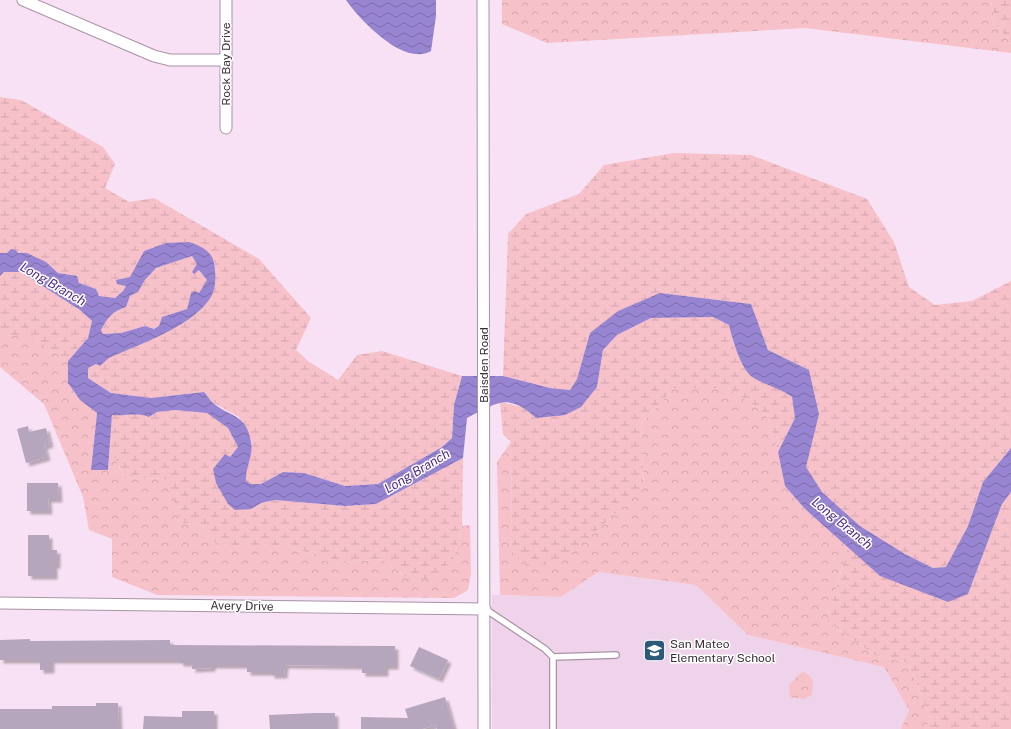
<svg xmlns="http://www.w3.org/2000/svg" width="1011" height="729" font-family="'Public Sans',sans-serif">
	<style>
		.built { fill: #efd3ea }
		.forest { fill: url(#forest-crowns) }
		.wetland { fill: url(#wetland-marsh) }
		.water { fill: url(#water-waves); fill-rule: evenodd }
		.building { fill: #b5a6bd; filter: url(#shadow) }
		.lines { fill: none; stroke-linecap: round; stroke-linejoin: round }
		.service-casing { stroke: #a893a4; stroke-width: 8 }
		.minor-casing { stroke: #a893a4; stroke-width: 13 }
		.service { stroke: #fff; stroke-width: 5.5 }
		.minor { stroke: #fff; stroke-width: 11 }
		.labels { text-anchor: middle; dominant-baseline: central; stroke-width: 3; stroke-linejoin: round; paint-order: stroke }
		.street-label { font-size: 12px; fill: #393037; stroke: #fff }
		.poi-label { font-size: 12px; fill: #393037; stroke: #fff; text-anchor: start }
		.water-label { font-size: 13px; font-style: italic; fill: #4c2c87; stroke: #fff }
	</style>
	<defs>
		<pattern id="forest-crowns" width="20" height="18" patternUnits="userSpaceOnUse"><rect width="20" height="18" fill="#f6c1c9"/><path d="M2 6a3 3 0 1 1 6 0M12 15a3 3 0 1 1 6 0" fill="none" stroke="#d4a6ad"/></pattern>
		<pattern id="wetland-marsh" width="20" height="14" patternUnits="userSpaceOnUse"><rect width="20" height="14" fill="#f6c1c9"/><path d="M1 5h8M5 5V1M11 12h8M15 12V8" fill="none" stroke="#d4a6ad"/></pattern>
		<pattern id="water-waves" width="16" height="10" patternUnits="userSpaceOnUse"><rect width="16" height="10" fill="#9885d2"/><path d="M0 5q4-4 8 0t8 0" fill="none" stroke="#7d6dab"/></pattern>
		<filter id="shadow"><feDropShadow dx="3.5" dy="3.5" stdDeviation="1" flood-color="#0004"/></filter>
	</defs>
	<rect width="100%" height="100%" fill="#f8e1f4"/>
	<path class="built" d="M 598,572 L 696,585 L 748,635 L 884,667 L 909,710 L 901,729 L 492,729 L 492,595 L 561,597 Z"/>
	<path class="forest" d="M 502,0 L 991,0 L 994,21 L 1011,44 L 1011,53 L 805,28 L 547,43 L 502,24 Z
		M 0,332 L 6,335 L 33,337 L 68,361 L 68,383 L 80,400 L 97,412 L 91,470 L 108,470 L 110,447 L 124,478 L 170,479 L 179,522 L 200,525 L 219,547 L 294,547 L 333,564 L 382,559 L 409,580 L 453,561 L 462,526 L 470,525 L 471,573 L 468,590 L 454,598 L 157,595 L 112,577 L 112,539 L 89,530 L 83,497 L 44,404 L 0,367 Z
		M 674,388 L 728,388 L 766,414 L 778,452 L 785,486 L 805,509 L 848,546 L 827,621 L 874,655 L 908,663 L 931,718 L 925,729 L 901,729 L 909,710 L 884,667 L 748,635 L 696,585 L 598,572 L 561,597 L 500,595 L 497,462 L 511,442 L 512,552 L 644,487 L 641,424 Z
		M 804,672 C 815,678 813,684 812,695 L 804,699 L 790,697 L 789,685 L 801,673 Z"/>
	<path class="wetland" d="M 991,0 L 1011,0 L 1011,44 L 994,21 Z
		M 0,97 L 21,100 L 103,147 L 115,164 L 105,188 L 129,202 L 154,198 L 259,259 L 311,318 L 296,350 L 308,361 L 338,380 L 357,355 L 382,351 L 462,376 L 454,405 L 452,438 L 442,447 L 378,484 L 345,486 L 304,473 L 283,472 L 261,484 L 250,484 L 246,481 L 246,474 L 252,443 L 239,417 L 212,402 L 204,392 L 151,398 L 111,393 L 88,378 L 88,368 L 96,364 L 100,366 L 109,358 L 209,300 L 215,263 L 166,243 L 144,251 L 123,291 L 115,298 L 99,296 L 96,289 L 79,283 L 77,276 L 58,273 L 46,262 L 18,253 L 0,253 Z
		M 674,153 L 751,155 L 867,199 L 894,242 L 909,287 L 935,305 L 972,301 L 1011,281 L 1011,448 L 983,482 L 968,526 L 946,567 L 933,568 L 905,554 L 860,526 L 822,492 L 805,467 L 819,414 L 809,370 L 768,350 L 750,304 L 660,293 L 590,333 L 577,379 L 570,390 L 550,388 L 503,376 L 508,234 L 526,214 L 579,194 L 604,165 Z
		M 192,256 L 208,280 L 199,293 L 191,293 L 187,309 L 163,317 L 159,326 L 154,329 L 145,326 L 121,333 L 103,334 L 101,330 C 107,318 113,311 126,307 L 130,296 L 138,292 L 145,280 L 156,268 Z
		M 4,272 L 21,272 L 80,310 L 92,321 L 88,338 L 68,361 L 33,338 L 6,335 L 0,332 L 0,276 Z
		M 713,317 L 729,325 L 735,348 L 792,397 L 795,418 L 778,452 L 766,414 L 728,388 L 674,388 L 641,424 L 644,487 L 562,562 L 528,567 L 512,552 L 511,442 L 503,434 L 500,402 L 523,407 L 536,418 L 597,387 L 603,350 L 617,335 L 651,318 Z
		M 175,410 L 208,413 L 228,428 L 238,447 L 230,457 L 250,509 L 261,503 L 275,500 L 345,506 L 376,504 L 463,458 L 462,526 L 453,561 L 425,580 L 409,580 L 382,559 L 333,564 L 294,547 L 219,547 L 200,525 L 179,522 L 169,479 L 124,478 L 110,447 L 112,414 C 124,416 139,411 149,417 L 157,412 Z
		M 1011,492 L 1011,729 L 925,729 L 931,718 L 908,663 L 874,655 L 827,621 L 848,546 L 881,576 L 968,594 L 1002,504 Z"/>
	<path class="water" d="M 346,0 L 436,0 L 436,16 L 431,51 C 404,67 360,20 346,0 Z
		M 189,242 C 204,247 215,253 215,271 C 216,281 215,292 209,300 C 189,328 139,344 109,358 L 100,366 L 96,364 L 88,368 L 88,378 L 111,393 L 151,398 L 204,392 C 207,395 209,399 212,402 C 229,418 246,412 251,442 C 254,454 245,468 246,481 L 251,484 L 261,484 L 283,472 L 304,473 L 345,486 L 378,484 L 442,447 L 452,438 L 454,405 L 462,376 L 503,376 L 550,388 L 570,390 L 577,379 L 590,333 L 618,311 L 660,293 L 751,304 L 768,350 L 809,370 L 819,414 L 806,467 L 822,492 L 860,526 L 905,554 L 933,568 L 946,567 L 968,526 L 983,482 L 1011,448 L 1011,492 L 1002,504 L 968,594 L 948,602 L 880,576 L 805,509 L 785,486 L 778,452 L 795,418 L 792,397 C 780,388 761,384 751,376 C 740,366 732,338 729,325 L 713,317 L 651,318 L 617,335 L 603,350 L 597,387 L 581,407 L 565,415 L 536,418 C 508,392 497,403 467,418 L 463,458 L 376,504 L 345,506 L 275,500 L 261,503 L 251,509 L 235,510 L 228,504 L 216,483 L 213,469 L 225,454 L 230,457 L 238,447 L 228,428 L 207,413 L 175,410 L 157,412 L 149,417 C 139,412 124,416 112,415 L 108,470 L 91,470 L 97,413 L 80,400 L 68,383 L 68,361 L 88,338 L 92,321 L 80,310 L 21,272 L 4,272 L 0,276 L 0,253 L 7,253 L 11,249 L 16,250 L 18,253 L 27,253 L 46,262 L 58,273 L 77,276 L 79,283 L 96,289 L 99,296 L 115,298 L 123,291 L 126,286 L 117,284 L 116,280 L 130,277 L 144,251 L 166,243 ZM 192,256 L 197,264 L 192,272 L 194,274 L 199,270 L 207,280 L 199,293 L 194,291 L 191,293 L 187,309 L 162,317 L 159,326 L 154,329 L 145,326 L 121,333 L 103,334 L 101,330 C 107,318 113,311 126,307 L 130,296 L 138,292 L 145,280 L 156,268 Z"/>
	<path class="building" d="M 28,426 L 29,432 L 46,428 L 50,444 L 44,446 L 47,457 L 26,463 L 17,429 Z
		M 27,483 L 58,483 L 59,499 L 48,499 L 49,511 L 27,511 Z
		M 28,535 L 49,535 L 49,550 L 57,550 L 57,565 L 54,565 L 54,576 L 28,576 Z
		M 30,639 L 30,641 L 170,640 L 170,645 L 395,646 L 395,666 L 385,666 L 385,673 L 362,673 L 362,666 L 285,665 L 284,675 L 271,675 L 271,672 L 247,672 L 247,665 L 212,665 L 212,668 L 192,669 L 192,663 L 180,663 L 180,660 L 51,660 L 51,670 L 40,670 L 40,660 L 0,660 L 0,640 Z
		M 419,647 L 448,660 L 439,679 L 410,666 Z
		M 445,697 L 454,729 L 437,729 L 436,725 L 422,729 L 361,729 L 361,717 L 408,718 L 405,709 Z
		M 96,703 L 118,703 L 119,729 L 0,729 L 0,709 L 52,709 L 52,706 L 96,706 Z
		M 182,711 L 214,711 L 214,729 L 143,729 L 144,716 L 182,717 Z
		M 315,713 L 335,713 L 335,729 L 270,729 L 269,715 Z"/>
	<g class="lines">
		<defs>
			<path id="service" d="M 485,609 L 545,649 L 553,657 L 553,729
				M 553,657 L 616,655"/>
			<path id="minor" d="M 23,0 L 154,56 L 170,60 L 226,60
				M 483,0 L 484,729
				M 226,128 L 226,0
				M 0,603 L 485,609"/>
		</defs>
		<use href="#service" class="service-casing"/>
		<use href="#minor" class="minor-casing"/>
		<use href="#service" class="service"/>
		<use href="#minor" class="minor"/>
	</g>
	<defs>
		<symbol id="school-square" viewBox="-11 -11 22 22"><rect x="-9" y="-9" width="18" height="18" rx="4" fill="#2b5b79" stroke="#fff"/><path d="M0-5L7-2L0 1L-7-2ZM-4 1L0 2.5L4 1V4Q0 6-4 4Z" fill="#fff"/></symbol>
	</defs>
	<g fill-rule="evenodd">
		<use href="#school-square" x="642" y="638" width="25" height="25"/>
	</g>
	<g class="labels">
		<g class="street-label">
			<text transform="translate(226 64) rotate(-90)">Rock Bay Drive</text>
			<text transform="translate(484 365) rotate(-90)">Baisden Road</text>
			<text transform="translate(242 606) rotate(1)">Avery Drive</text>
		</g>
		<g class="poi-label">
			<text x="670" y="644">San Mateo<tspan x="670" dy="14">Elementary School</tspan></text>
		</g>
		<g class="water-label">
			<text transform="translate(53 284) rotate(30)">Long Branch</text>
			<text transform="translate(417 471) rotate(-31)">Long Branch</text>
			<text transform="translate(842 523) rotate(39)">Long Branch</text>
		</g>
	</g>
</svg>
